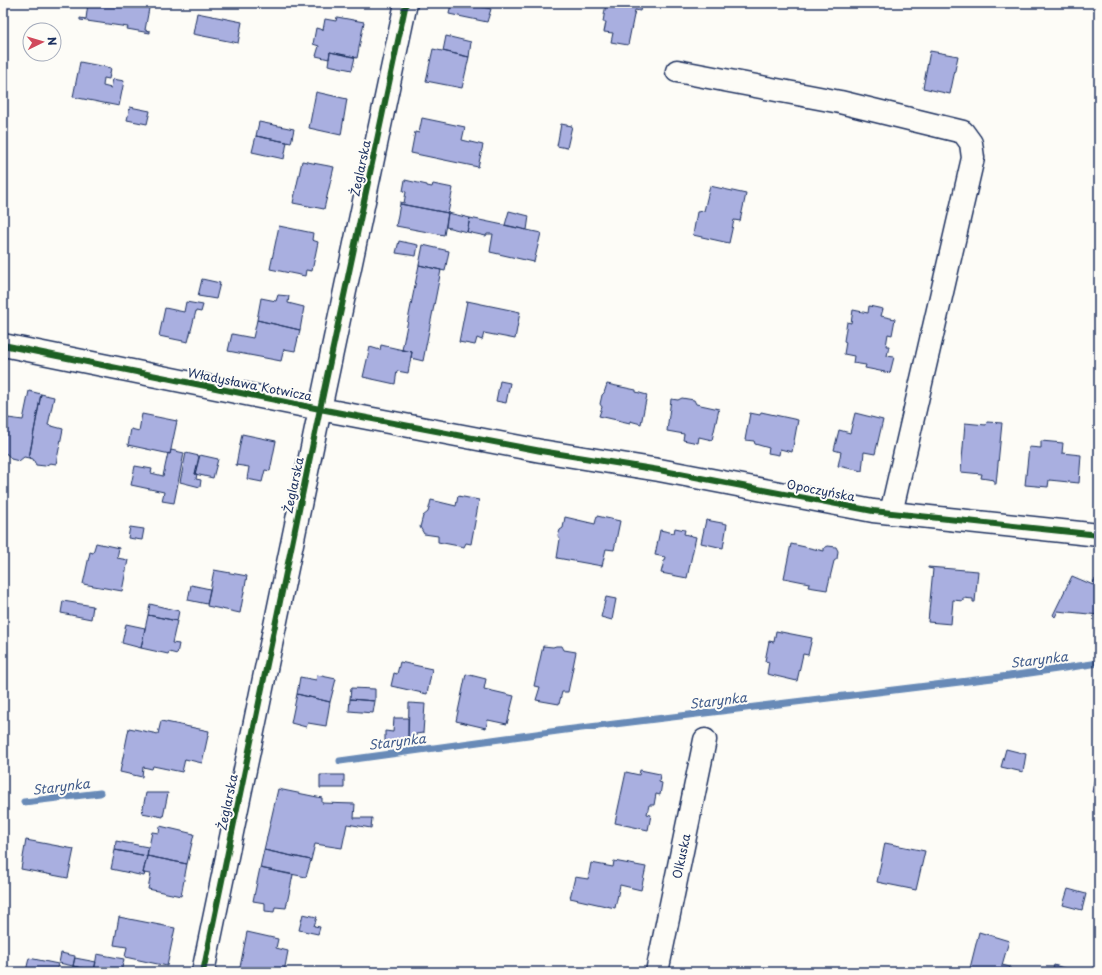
<svg xmlns="http://www.w3.org/2000/svg" width="1102" height="975" font-family="'Playpen Sans',sans-serif">
	<style>
		.lines { fill: none; stroke-linecap: round; stroke-linejoin: round }
		.stream { stroke: #678ab7; stroke-width: 7 }
		.building { fill: #a9afe0; stroke: #1b2f5e }
		.minor-casing { stroke: #1b2f5e; stroke-width: 25 }
		.minor { stroke: #fdfcf7; stroke-width: 22 }
		.cycleway-casing { stroke: #fdfcf7; stroke-width: 8 }
		.cycleway { stroke: #1b5e20; stroke-width: 6 }
		.labels { text-anchor: middle; dominant-baseline: central; stroke-width: 4; stroke-linejoin: round; paint-order: stroke }
		.street-label { font-size: 12px; fill: #1b2f5e; stroke: #fdfcf7 }
		.water-label { font-size: 13px; font-style: italic; fill: #415c8b; stroke: #fdfcf7 }
	</style>
	<rect width="100%" height="100%" fill="#fdfcf7"/>
	<filter id="ink" filterUnits="userSpaceOnUse"><feTurbulence type="fractalNoise" baseFrequency=".025" numOctaves="2"/><feDisplacementMap in="SourceGraphic" scale="8" xChannelSelector="R" yChannelSelector="G"/><feConvolveMatrix kernelMatrix="1 2 1 2 8 2 1 2 1" color-interpolation-filters="sRGB"/></filter>
	<g filter="url(#ink)">
		<g class="lines">
			<path class="stream" d="M 340,761 L 565,730 L 1009,676 L 1099,663
				M 24,802 L 100,793"/>
		</g>
		<path class="building" d="M 88,3 L 150,3 L 145,30 L 150,31 L 150,33 L 127,29 L 128,27 L 80,20 L 80,18 L 86,19 Z
			M 451,3 L 478,3 L 478,6 L 491,9 L 487,22 L 449,14 Z
			M 606,3 L 642,4 L 640,11 L 635,10 L 628,45 L 611,42 L 613,33 L 604,32 L 606,22 L 603,22 Z
			M 197,13 L 242,22 L 238,43 L 193,34 Z
			M 337,17 L 364,22 L 357,58 L 330,52 L 329,59 L 316,56 L 319,46 L 313,44 L 316,28 L 323,30 L 325,19 L 336,21 Z
			M 446,36 L 471,42 L 469,57 L 443,51 Z
			M 433,49 L 469,57 L 462,88 L 426,81 Z
			M 930,51 L 958,56 L 950,94 L 923,88 Z
			M 330,52 L 355,57 L 352,70 L 328,65 Z
			M 80,62 L 111,68 L 109,79 L 104,78 L 103,86 L 111,88 L 113,79 L 124,81 L 119,106 L 73,97 Z
			M 316,92 L 347,99 L 341,135 L 309,128 Z
			M 130,107 L 150,111 L 147,124 L 127,120 Z
			M 422,118 L 465,127 L 462,140 L 483,145 L 478,167 L 411,153 L 415,132 L 419,133 Z
			M 259,122 L 294,129 L 291,143 L 256,136 Z
			M 561,124 L 572,126 L 567,148 L 557,146 Z
			M 256,136 L 287,142 L 284,159 L 252,152 Z
			M 302,161 L 334,167 L 324,209 L 293,203 Z
			M 405,180 L 427,185 L 427,186 L 432,187 L 433,184 L 453,188 L 448,213 L 400,204 L 400,202 L 404,203 L 406,192 L 403,191 Z
			M 710,186 L 746,194 L 740,221 L 734,220 L 729,243 L 693,235 L 697,212 L 704,211 Z
			M 400,204 L 448,213 L 444,235 L 396,226 Z
			M 509,211 L 529,216 L 527,230 L 505,225 Z
			M 448,213 L 470,218 L 467,232 L 446,227 Z
			M 470,218 L 541,233 L 534,262 L 490,252 L 493,234 L 487,234 L 486,236 L 467,232 Z
			M 279,226 L 313,233 L 312,240 L 318,242 L 312,271 L 306,270 L 305,276 L 270,269 Z
			M 399,241 L 418,245 L 416,256 L 396,253 Z
			M 423,245 L 449,251 L 445,271 L 419,265 Z
			M 419,265 L 441,270 L 423,361 L 411,358 L 412,352 L 402,350 Z
			M 202,279 L 220,283 L 216,299 L 198,296 Z
			M 278,295 L 289,296 L 288,303 L 304,307 L 300,330 L 257,320 L 261,298 L 276,301 Z
			M 467,301 L 520,312 L 515,339 L 484,333 L 482,340 L 477,338 L 475,345 L 459,342 Z
			M 186,302 L 203,305 L 201,312 L 196,311 L 188,342 L 159,336 L 165,308 L 184,312 Z
			M 869,306 L 883,309 L 881,316 L 895,319 L 892,335 L 888,334 L 886,346 L 889,346 L 887,356 L 894,357 L 890,373 L 865,368 L 866,365 L 853,363 L 854,356 L 844,354 L 846,342 L 844,341 L 847,322 L 851,323 L 853,310 L 868,313 Z
			M 257,320 L 300,330 L 295,351 L 284,349 L 281,361 L 228,351 L 232,334 L 253,338 Z
			M 381,345 L 412,352 L 408,373 L 397,371 L 395,384 L 363,377 L 370,347 L 380,350 Z
			M 500,381 L 510,383 L 506,403 L 496,401 Z
			M 607,384 L 636,390 L 636,392 L 647,395 L 641,424 L 630,421 L 630,423 L 599,416 L 602,407 L 600,404 L 602,395 L 604,393 Z
			M 29,391 L 41,394 L 29,458 L 24,457 L 19,461 L 11,459 L 7,454 L 3,453 L 3,440 L 8,418 L 23,420 Z
			M 41,394 L 54,397 L 48,425 L 63,429 L 56,464 L 50,463 L 45,466 L 36,465 L 33,459 L 29,458 Z
			M 682,398 L 694,400 L 696,404 L 719,409 L 712,440 L 699,437 L 698,443 L 683,440 L 684,434 L 667,431 L 671,399 L 678,400 Z
			M 761,412 L 798,420 L 792,452 L 780,449 L 779,455 L 768,453 L 769,448 L 755,444 L 754,441 L 745,440 L 750,413 L 760,415 Z
			M 855,413 L 883,420 L 875,454 L 864,452 L 862,471 L 838,466 L 841,452 L 834,450 L 839,430 L 850,433 Z
			M 142,414 L 177,421 L 170,454 L 128,445 L 131,429 L 139,431 Z
			M 987,422 L 1002,423 L 996,484 L 994,484 L 994,480 L 981,478 L 982,474 L 961,472 L 965,423 L 986,425 Z
			M 242,434 L 276,441 L 270,471 L 265,470 L 262,482 L 247,479 L 249,467 L 236,465 Z
			M 1041,441 L 1063,443 L 1062,453 L 1081,455 L 1079,483 L 1049,480 L 1048,487 L 1025,485 L 1029,447 L 1041,448 Z
			M 171,450 L 184,453 L 174,503 L 162,501 L 164,492 L 131,485 L 135,466 L 152,469 L 151,473 L 163,476 L 168,453 L 170,454 Z
			M 186,453 L 199,456 L 195,474 L 197,474 L 196,479 L 201,480 L 200,487 L 180,482 Z
			M 200,455 L 218,459 L 213,478 L 195,474 Z
			M 458,496 L 479,500 L 471,544 L 466,543 L 464,547 L 438,542 L 438,536 L 424,534 L 420,527 L 423,516 L 428,512 L 431,500 L 456,506 Z
			M 597,516 L 620,521 L 614,550 L 606,549 L 602,566 L 557,558 L 560,539 L 558,536 L 560,530 L 563,528 L 565,517 L 595,524 Z
			M 706,520 L 727,524 L 723,548 L 701,543 Z
			M 130,527 L 144,529 L 142,540 L 128,538 Z
			M 675,528 L 685,530 L 684,534 L 696,537 L 687,578 L 661,573 L 665,557 L 655,555 L 660,530 L 674,533 Z
			M 96,543 L 119,548 L 117,558 L 128,560 L 122,591 L 83,584 L 90,552 L 93,553 Z
			M 791,544 L 824,551 L 824,548 L 828,546 L 836,547 L 838,551 L 837,559 L 834,561 L 827,590 L 808,587 L 809,583 L 784,578 Z
			M 928,567 L 978,571 L 975,602 L 973,602 L 973,599 L 963,598 L 963,601 L 953,600 L 951,624 L 928,622 L 933,569 L 928,568 Z
			M 214,570 L 247,576 L 240,613 L 207,606 Z
			M 1072,576 L 1093,585 L 1094,580 L 1099,580 L 1099,615 L 1069,612 L 1066,613 L 1066,612 L 1058,611 L 1055,617 L 1053,615 Z
			M 191,585 L 210,589 L 207,604 L 188,600 Z
			M 606,597 L 616,599 L 612,620 L 601,617 Z
			M 63,601 L 93,606 L 91,619 L 61,613 Z
			M 150,604 L 179,611 L 177,621 L 148,615 Z
			M 148,615 L 177,621 L 172,643 L 179,644 L 177,654 L 169,652 L 168,654 L 141,648 Z
			M 126,624 L 145,628 L 141,648 L 122,643 Z
			M 776,631 L 812,638 L 808,655 L 803,654 L 797,681 L 767,674 L 769,662 L 765,661 L 769,641 L 774,642 Z
			M 543,646 L 553,647 L 556,646 L 562,646 L 564,650 L 576,652 L 568,692 L 562,692 L 559,704 L 536,700 L 540,687 L 534,686 Z
			M 400,662 L 432,669 L 427,694 L 391,686 L 394,673 L 397,674 Z
			M 466,674 L 486,679 L 484,689 L 514,696 L 507,724 L 488,720 L 486,728 L 456,721 Z
			M 317,675 L 336,679 L 330,702 L 297,694 L 300,677 L 316,680 Z
			M 351,688 L 375,689 L 375,701 L 350,699 Z
			M 297,694 L 330,702 L 326,726 L 308,723 L 306,727 L 291,723 Z
			M 350,699 L 375,701 L 373,713 L 349,711 Z
			M 409,703 L 425,704 L 423,733 L 416,734 L 416,744 L 408,744 Z
			M 394,718 L 408,718 L 408,744 L 385,745 L 385,731 L 393,732 Z
			M 161,721 L 209,731 L 202,763 L 185,759 L 182,772 L 153,766 L 152,769 L 143,767 L 142,777 L 120,772 L 129,728 L 158,734 Z
			M 1006,749 L 1026,754 L 1023,772 L 1001,767 Z
			M 640,770 L 660,774 L 659,782 L 662,783 L 660,795 L 656,794 L 654,805 L 649,805 L 647,814 L 651,815 L 648,830 L 615,823 L 626,772 L 639,775 Z
			M 320,775 L 344,775 L 344,788 L 320,788 Z
			M 1095,777 L 1099,778 L 1099,793 L 1092,792 Z
			M 278,789 L 322,798 L 322,803 L 355,804 L 354,818 L 372,818 L 371,828 L 347,824 L 342,848 L 315,844 L 311,860 L 264,850 Z
			M 146,793 L 168,793 L 163,817 L 142,813 Z
			M 160,826 L 194,834 L 187,864 L 147,856 L 152,832 L 159,833 Z
			M 26,840 L 74,849 L 68,878 L 21,869 Z
			M 116,841 L 148,847 L 147,856 L 115,850 Z
			M 885,843 L 925,851 L 916,890 L 877,882 Z
			M 115,850 L 147,856 L 143,873 L 145,873 L 144,876 L 111,869 Z
			M 264,850 L 311,860 L 306,877 L 260,868 Z
			M 147,856 L 187,864 L 181,896 L 148,889 L 151,874 L 143,873 Z
			M 614,861 L 646,867 L 641,890 L 620,885 L 615,908 L 570,898 L 575,877 L 588,879 L 591,863 L 613,867 Z
			M 260,868 L 293,875 L 286,908 L 275,907 L 274,912 L 265,911 L 265,903 L 253,901 Z
			M 1068,889 L 1086,894 L 1082,910 L 1063,905 Z
			M 303,914 L 317,917 L 314,926 L 320,927 L 318,934 L 299,930 Z
			M 119,917 L 175,928 L 167,966 L 125,957 L 127,947 L 114,945 Z
			M 247,932 L 278,939 L 276,948 L 288,951 L 284,972 L 239,972 Z
			M 979,932 L 1009,941 L 1002,965 L 1010,967 L 1009,972 L 969,972 Z
			M 61,953 L 75,956 L 73,966 L 59,963 Z
			M 97,954 L 124,959 L 121,972 L 100,972 L 94,971 Z
			M 29,958 L 58,964 L 56,972 L 26,971 Z
			M 75,958 L 96,962 L 94,971 L 73,966 Z
			M 1054,965 L 1070,970 L 1069,972 L 1052,972 Z
			M 73,966 L 94,971 L 100,972 L 72,972 Z"/>
		<g class="lines">
			<defs>
				<path id="minor" d="M 677,71 L 840,102 L 963,132 L 971,143 L 973,158 L 891,513
					M 3,345 L 320,409 L 541,451 L 659,470 L 873,511 L 1099,535
					M 203,972 L 320,409 L 406,3
					M 657,972 L 705,740"/>
			</defs>
			<use href="#minor" class="minor-casing"/>
			<use href="#minor" class="minor"/>
			<defs>
				<path id="cycleway" d="M 3,345 L 320,409 L 541,451 L 659,470 L 873,511 L 1099,535
					M 203,972 L 320,409 L 406,3"/>
			</defs>
			<use href="#cycleway" class="cycleway-casing"/>
			<use href="#cycleway" class="cycleway"/>
		</g>
	</g>
	<g class="labels">
		<g class="street-label">
			<text transform="translate(360 168) rotate(-78)">Żeglarska</text>
			<text transform="translate(250 384) rotate(11)">Władysława Kotwicza</text>
			<text transform="translate(293 485) rotate(-78)">Żeglarska</text>
			<text transform="translate(821 490) rotate(11)">Opoczyńska</text>
			<text transform="translate(227 802) rotate(-78)">Żeglarska</text>
			<text transform="translate(681 856) rotate(-78)">Olkuska</text>
		</g>
		<g class="water-label">
			<text transform="translate(1039 659) rotate(-7)">Starynka</text>
			<text transform="translate(718 700) rotate(-7)">Starynka</text>
			<text transform="translate(397 741) rotate(-7)">Starynka</text>
			<text transform="translate(61 786) rotate(-7)">Starynka</text>
		</g>
	</g>
	<rect width="1102" height="975" fill="none" stroke="#fdfcf7" stroke-width="16"/>
	<rect x="8" y="8" width="1086" height="959" fill="none" stroke="#1b2f5e" stroke-width="1.5" filter="url(#ink)"/>
	<g transform="translate(42 42) rotate(85)"><circle r="19" fill="#fdfcf7" stroke="#a3aaba"/>
	<path d="M0-3L7 15L0 10L-7 15Z" fill="#d1495b"/>
	<text y="-6" font-size="11" font-weight="bold" text-anchor="middle" fill="#1b2f5e">N</text>
	</g>
</svg>
